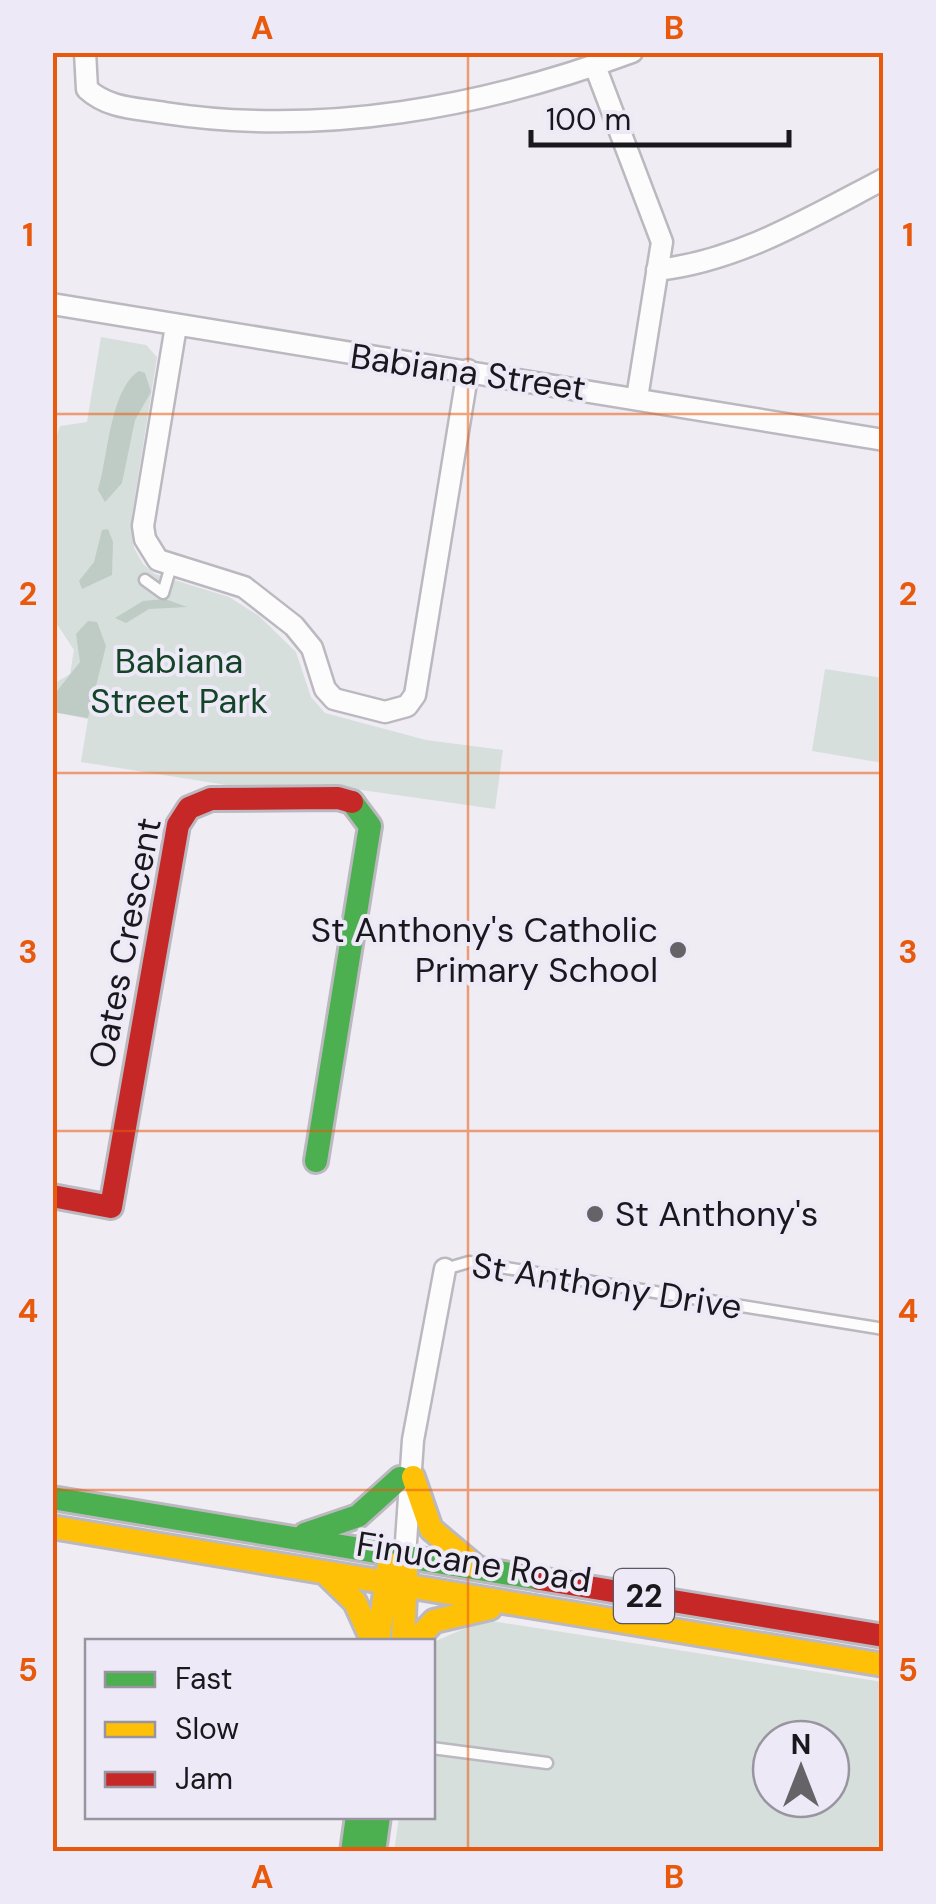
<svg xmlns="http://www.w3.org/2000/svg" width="936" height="1904" font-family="'DM Sans',sans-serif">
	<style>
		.green { fill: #d6dfdb; fill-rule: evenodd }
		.forest { fill: #beccc5 }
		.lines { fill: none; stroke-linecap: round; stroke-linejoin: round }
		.lane-casing { stroke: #bbb9bf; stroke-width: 15 }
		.street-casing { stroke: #bbb9bf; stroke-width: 25 }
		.fast-casing { stroke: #bbb9bf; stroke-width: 28 }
		.slow-casing { stroke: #bbb9bf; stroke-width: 28 }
		.jam-casing { stroke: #bbb9bf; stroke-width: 28 }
		.lane { stroke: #fdfcfd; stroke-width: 10 }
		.street { stroke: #fdfcfd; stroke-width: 20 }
		.fast { stroke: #4caf50; stroke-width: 22 }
		.slow { stroke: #ffc107; stroke-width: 22 }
		.jam { stroke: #c62828; stroke-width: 22 }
		.grid { fill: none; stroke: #e8590c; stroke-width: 2.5; stroke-opacity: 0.55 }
		.poi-dot { fill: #656268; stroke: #eee9f7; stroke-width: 4 }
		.labels { text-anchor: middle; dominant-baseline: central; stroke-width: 8; stroke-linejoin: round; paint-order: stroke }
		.shield { fill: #eee9f7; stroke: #5a575e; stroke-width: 2.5 }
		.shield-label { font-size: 32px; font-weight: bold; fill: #1a181d }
		.street-label { font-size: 35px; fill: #1a181d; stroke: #eee9f7 }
		.park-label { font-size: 35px; fill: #144428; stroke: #eee9f7 }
		.poi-label { font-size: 35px; fill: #1a181d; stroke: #eee9f7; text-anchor: end }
		.neatline { fill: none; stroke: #e8590c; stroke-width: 4 }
		.grid-label { font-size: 32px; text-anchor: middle; font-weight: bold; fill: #e8590c }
	</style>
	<rect width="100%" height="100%" fill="#efecf4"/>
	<path class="green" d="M 101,337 L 146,345 L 157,357 L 132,515 L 134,548 L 143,564 L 155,574 L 229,597 L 259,616 L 296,652 L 311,697 L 325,713 L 426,740 L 503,750 L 495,809 L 319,784 L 233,786 L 81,762 L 88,719 L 53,712 L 52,685 L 70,674 L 74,650 L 53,618 L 53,447 L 60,426 L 87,422 Z
		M 825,669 L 883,678 L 883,763 L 812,751 Z
		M 485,1620 L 883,1682 L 883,1851 L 394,1852 L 399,1817 L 432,1816 L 433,1642 ZM 771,1739 L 831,1739 L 831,1799 L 771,1799 Z"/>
	<path class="forest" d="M 139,371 L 145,373 L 151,392 L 135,420 L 122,483 L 105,502 L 98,490 C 108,458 110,389 139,371 Z
		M 108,529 L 113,542 L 112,575 L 82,589 L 79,581 L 94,562 L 102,530 Z
		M 165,599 L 187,607 L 149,609 L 126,623 L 115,618 L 143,601 Z
		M 88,621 L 97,622 L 106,646 L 88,718 L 53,712 L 53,696 L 80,662 L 76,634 Z"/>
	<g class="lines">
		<defs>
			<path id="lane" d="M 145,580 L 163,593 L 171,566
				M 445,1269 L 469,1262 L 884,1329
				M 432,1748 L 547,1763"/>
			<path id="street" d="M 85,52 L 87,89 C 109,109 136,108 165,113 C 322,137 484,107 632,52
				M 595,66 L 662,242 L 637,398
				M 657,270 C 739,261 811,217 884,179
				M 52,304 L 884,440
				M 176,326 L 143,526 L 145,539 L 158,560 L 244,587 L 294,626 L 312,648 L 325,689 L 334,699 L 385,712 L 407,706 L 415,695 L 468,370
				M 405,1556 L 413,1440 L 445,1269"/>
			<path id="fast" d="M 316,1161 L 370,826 L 352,802
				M 52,1498 L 540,1579
				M 305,1534 L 358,1516 L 400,1478
				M 352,1852 L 357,1816
				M 374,1852 L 379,1816"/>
			<path id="slow" d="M 413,1477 L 431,1529 L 476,1567
				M 52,1527 L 884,1665
				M 324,1572 L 355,1602 L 373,1642
				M 378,1642 L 389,1564
				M 403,1642 L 406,1568
				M 414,1642 L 434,1621 L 490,1608"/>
			<path id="jam" d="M 52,1196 L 111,1207 L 178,825 L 189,808 L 211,799 L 338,798 L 352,802
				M 540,1579 L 884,1636"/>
		</defs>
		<use href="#lane" class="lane-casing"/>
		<use href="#street" class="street-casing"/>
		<use href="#fast" class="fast-casing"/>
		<use href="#slow" class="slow-casing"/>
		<use href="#jam" class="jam-casing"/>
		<use href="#lane" class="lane"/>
		<use href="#street" class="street"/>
		<use href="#fast" class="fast"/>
		<use href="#slow" class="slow"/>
		<use href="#jam" class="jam"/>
	</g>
	<path class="grid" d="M 468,52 L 468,1852M 52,414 L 884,414M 52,773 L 884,773M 52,1131 L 884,1131M 52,1490 L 884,1490"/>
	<g class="poi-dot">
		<circle cx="678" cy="950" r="10"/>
		<circle cx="595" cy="1214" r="10"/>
	</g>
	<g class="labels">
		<rect class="shield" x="614" y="1569" width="60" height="54" rx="8"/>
		<g class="shield-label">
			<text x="644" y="1596">22</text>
		</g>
		<g class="street-label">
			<text transform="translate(468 372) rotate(8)">Babiana Street</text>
			<text transform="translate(125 943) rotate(-79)">Oates Crescent</text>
			<text transform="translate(607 1286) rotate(9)">St Anthony Drive</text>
			<text transform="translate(474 1562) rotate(9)">Finucane Road</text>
		</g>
		<g class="park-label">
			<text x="179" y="661">Babiana<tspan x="179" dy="40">Street Park</tspan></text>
		</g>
		<g class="poi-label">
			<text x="658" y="930">St Anthony's Catholic<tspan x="658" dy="40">Primary School</tspan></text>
			<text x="615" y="1214" text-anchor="start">St Anthony's</text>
		</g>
	</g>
	<rect width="936" height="1904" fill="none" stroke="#eee9f7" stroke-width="110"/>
	<rect x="85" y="1639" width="350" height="180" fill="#eee9f7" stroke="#9995a0" stroke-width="2.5"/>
	<rect x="105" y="1672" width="50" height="15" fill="#4caf50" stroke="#9995a0" stroke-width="2.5"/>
	<text x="175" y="1689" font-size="30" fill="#1a181d">Fast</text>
	<rect x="105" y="1722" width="50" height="15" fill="#ffc107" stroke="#9995a0" stroke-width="2.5"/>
	<text x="175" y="1739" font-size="30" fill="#1a181d">Slow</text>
	<rect x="105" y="1772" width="50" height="15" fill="#c62828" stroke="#9995a0" stroke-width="2.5"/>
	<text x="175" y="1789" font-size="30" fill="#1a181d">Jam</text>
	<g transform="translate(801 1769)"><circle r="48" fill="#eee9f7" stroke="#9995a0" stroke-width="2.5"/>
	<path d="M0-8L18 38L0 25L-18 38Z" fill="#656268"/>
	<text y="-15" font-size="28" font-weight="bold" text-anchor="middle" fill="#1a181d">N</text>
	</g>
	<path d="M531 130v15h258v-15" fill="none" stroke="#1a181d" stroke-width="5"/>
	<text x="546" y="130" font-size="30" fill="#1a181d" stroke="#eee9f7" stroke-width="8" paint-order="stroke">100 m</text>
	<rect x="55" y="55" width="826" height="1794" class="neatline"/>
	<g class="grid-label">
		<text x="262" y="39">A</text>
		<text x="674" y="39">B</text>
		<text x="28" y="246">1</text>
		<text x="908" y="246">1</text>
		<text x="28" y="605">2</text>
		<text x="908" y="605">2</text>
		<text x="28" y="963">3</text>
		<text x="908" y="963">3</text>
		<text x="28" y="1322">4</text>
		<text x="908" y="1322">4</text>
		<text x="28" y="1681">5</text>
		<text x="908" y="1681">5</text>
		<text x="262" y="1888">A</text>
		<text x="674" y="1888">B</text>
	</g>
</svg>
